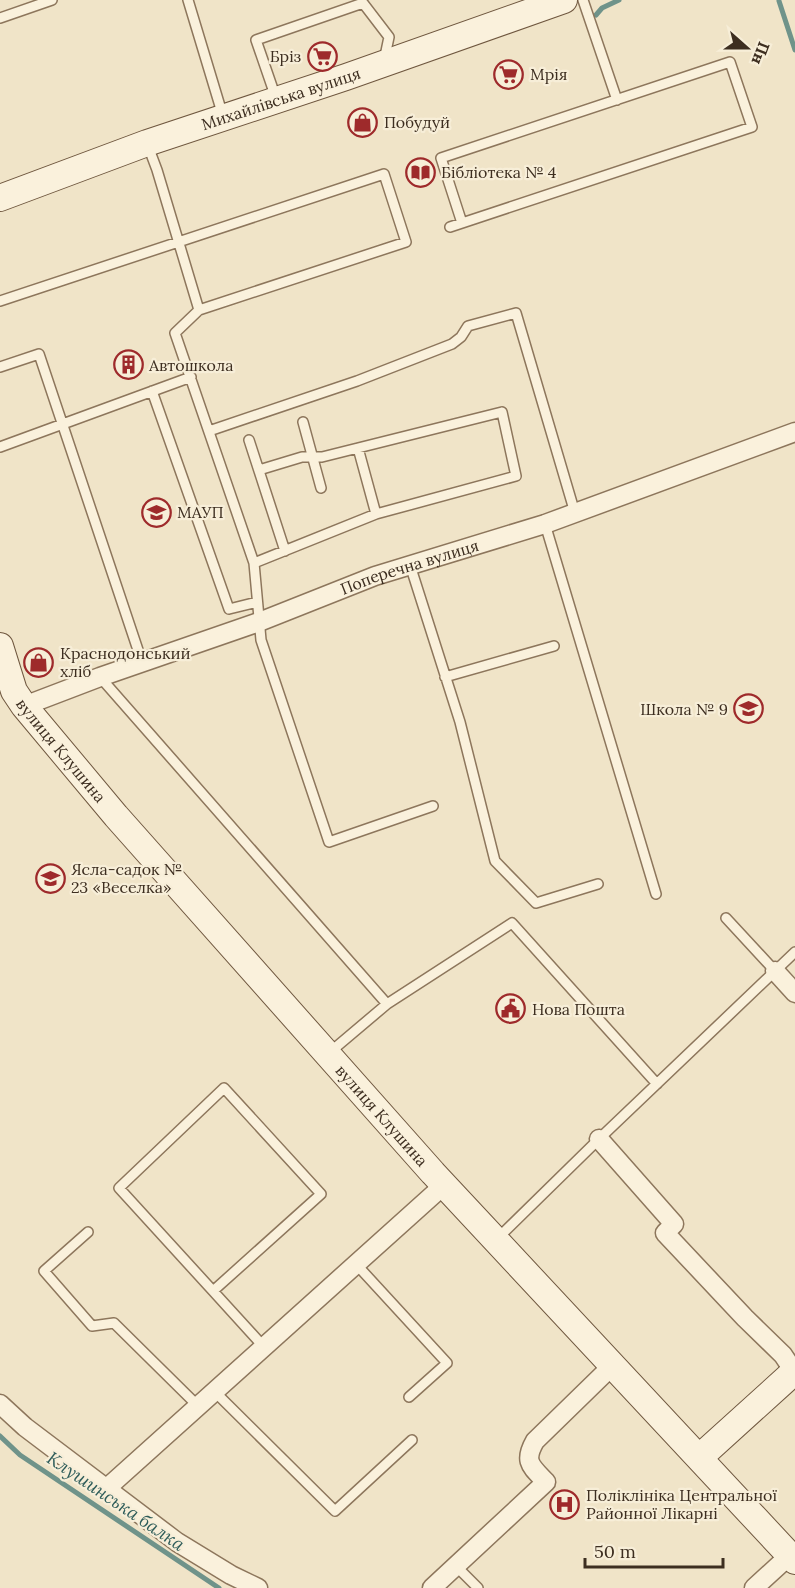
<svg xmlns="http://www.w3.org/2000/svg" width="795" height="1588" font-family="Lora,serif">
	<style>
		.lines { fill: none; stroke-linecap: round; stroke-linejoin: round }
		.stream { stroke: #6f938a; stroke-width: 5 }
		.lane-casing { stroke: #8d765c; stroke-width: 12 }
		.street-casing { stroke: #8d765c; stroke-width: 21 }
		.secondary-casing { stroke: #6f573f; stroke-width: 28 }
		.lane { stroke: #faf1dc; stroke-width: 9 }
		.street { stroke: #faf1dc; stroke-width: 18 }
		.secondary { stroke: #faf1dc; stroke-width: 26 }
		.labels { text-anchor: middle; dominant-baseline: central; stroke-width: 4.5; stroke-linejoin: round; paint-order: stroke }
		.poi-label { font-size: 16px; fill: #3d2e20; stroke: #f7eed8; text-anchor: start }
		.street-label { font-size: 16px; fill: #3d2e20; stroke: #f7eed8 }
		.water-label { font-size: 18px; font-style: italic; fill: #2f5d5a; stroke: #f7eed8 }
	</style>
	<rect width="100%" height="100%" fill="#f0e4c8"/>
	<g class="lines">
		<path class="stream" d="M 779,1 L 795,50
			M 596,15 L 602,8 L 619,0
			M 0,1436 L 20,1455 L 219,1588"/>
		<defs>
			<path id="lane" d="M 188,0 L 223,116
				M 583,0 L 617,100
				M 0,18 L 52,0
				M 276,98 L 256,40 L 363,3 L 389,37 L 384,61
				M 148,146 L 157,170 L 199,310
				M 450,227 L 752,127 L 730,62 L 441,158 L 462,223
				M 0,301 L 384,174 L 406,242 L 199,310 L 175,333 L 254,563 L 261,640 L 329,842 L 433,806
				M 0,367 L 39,354 L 142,662
				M 152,391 L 229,609 L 257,602
				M 303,422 L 321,488
				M 209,431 L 357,381 L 452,344 L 461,337 L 468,326 L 516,313 L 575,513
				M 249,440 L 285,551
				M 0,447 L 191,377
				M 358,448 L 376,514
				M 545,524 L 656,894
				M 254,563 L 376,514 L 516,476 L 502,412 L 322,457 L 302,457 L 259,470
				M 410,565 L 460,722 L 495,861 L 536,903 L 598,884
				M 100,677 L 387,1004
				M 445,677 L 554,646
				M 726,918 L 775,971
				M 329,1053 L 387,1004 L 512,923 L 657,1084
				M 88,1232 L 44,1271 L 92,1326 L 114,1323 L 198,1406
				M 498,1238 L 599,1139 L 795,952
				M 356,1264 L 447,1363 L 409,1397
				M 213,1291 L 321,1194 L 224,1088 L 119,1188 L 213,1291 L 264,1347
				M 215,1392 L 335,1511 L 412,1440
				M 456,1566 L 478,1588"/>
			<g id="street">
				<path id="s1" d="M 24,706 L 100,677 L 259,622 L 375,576 L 545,524 L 795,432"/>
				<path d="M 775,971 L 795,993"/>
				<path d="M 599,1139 L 674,1224 L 665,1233 L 745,1318 L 783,1355 L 795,1373"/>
				<path d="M 0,1404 L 25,1427 L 177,1542 L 231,1575 L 258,1588"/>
				<path d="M 107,1488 L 444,1185"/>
				<path d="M 432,1588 L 546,1482 C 531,1466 523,1462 535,1441 L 613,1365"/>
				<path d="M 754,1588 L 790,1555"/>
			</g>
			<g id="secondary">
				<path id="s2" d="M 0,198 L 147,143 L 346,77 L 564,0"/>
				<path id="s3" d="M 0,646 L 14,691 L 24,706 L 116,816 L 433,1173 L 795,1561"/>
				<path d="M 700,1457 L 795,1371"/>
			</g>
		</defs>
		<use href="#lane" class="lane-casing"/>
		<use href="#street" class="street-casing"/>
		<use href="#secondary" class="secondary-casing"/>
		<use href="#lane" class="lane"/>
		<use href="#street" class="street"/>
		<use href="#secondary" class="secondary"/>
	</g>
	<defs>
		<symbol id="supermarket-ring" viewBox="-11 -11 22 22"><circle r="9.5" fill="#f7eed8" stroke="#9e2a2b" stroke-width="1.5"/><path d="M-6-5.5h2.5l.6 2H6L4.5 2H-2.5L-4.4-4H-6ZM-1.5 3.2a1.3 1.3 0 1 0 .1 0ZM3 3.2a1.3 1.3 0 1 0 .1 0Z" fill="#9e2a2b"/></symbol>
		<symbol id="shop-ring" viewBox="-11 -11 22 22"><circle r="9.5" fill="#f7eed8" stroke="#9e2a2b" stroke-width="1.5"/><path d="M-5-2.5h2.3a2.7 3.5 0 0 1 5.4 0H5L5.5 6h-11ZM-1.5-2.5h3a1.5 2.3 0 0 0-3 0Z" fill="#9e2a2b"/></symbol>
		<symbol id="library-ring" viewBox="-11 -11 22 22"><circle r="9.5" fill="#f7eed8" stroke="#9e2a2b" stroke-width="1.5"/><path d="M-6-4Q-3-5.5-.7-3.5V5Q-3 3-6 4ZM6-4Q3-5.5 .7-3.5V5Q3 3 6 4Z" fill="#9e2a2b"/></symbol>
		<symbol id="building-ring" viewBox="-11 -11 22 22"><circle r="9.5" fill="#f7eed8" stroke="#9e2a2b" stroke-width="1.5"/><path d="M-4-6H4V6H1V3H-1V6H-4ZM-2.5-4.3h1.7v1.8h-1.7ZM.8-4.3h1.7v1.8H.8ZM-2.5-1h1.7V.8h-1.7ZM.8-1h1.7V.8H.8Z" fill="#9e2a2b"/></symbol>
		<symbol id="university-ring" viewBox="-11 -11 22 22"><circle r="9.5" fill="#f7eed8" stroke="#9e2a2b" stroke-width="1.5"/><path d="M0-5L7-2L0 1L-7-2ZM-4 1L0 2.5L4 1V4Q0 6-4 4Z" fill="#9e2a2b"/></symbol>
		<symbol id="school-ring" viewBox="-11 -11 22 22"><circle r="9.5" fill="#f7eed8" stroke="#9e2a2b" stroke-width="1.5"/><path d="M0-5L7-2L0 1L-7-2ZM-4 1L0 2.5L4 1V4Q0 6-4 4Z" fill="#9e2a2b"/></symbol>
		<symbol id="civic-ring" viewBox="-11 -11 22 22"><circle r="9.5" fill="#f7eed8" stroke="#9e2a2b" stroke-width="1.5"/><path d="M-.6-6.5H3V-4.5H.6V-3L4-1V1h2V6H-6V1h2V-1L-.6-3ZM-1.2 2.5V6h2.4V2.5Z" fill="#9e2a2b"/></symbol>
		<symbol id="hospital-ring" viewBox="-11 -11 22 22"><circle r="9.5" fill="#f7eed8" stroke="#9e2a2b" stroke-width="1.5"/><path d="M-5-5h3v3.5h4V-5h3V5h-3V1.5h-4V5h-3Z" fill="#9e2a2b"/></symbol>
	</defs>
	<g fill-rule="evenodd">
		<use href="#supermarket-ring" x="306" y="40" width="33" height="33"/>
		<use href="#supermarket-ring" x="492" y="58" width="33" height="33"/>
		<use href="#shop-ring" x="346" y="106" width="33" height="33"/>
		<use href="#library-ring" x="404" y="156" width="33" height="33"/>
		<use href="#building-ring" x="112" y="348" width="33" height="33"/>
		<use href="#university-ring" x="140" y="496" width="33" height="33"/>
		<use href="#shop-ring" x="22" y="646" width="33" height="33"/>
		<use href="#school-ring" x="732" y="692" width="33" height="33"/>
		<use href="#school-ring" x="34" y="862" width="33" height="33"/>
		<use href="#civic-ring" x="494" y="992" width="33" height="33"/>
		<use href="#hospital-ring" x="548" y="1488" width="33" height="33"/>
	</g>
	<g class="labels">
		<g class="poi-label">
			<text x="301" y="56" text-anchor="end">Бріз</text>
			<text x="530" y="74">Мрія</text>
			<text x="384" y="122">Побудуй</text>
			<text x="441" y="172">Бібліотека № 4</text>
			<text x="149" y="365">Автошкола</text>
			<text x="177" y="512">МАУП</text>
			<text x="60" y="653">Краснодонський<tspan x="60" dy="18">хліб</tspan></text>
			<text x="728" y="709" text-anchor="end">Школа № 9</text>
			<text x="71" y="869">Ясла-садок №<tspan x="71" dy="18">23 «Веселка»</tspan></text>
			<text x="532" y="1009">Нова Пошта</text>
			<text x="586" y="1495">Поліклініка Центральної<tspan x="586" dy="18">Районної Лікарні</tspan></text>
		</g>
		<g class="street-label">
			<text stroke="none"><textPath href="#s2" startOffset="298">Михайлівська вулиця</textPath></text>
			<text stroke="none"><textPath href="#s1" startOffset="410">Поперечна вулиця</textPath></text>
			<text stroke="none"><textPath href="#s3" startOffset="123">вулиця Клушина</textPath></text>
			<text stroke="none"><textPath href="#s3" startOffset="609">вулиця Клушина</textPath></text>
		</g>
		<g class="water-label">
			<text transform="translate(116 1501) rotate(34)">Клушинська балка</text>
		</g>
	</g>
	<g transform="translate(747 48) rotate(111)" stroke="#f7eed8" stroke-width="4.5" paint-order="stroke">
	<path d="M0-4.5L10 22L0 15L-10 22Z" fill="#3d2e20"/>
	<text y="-9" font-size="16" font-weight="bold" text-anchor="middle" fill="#3d2e20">Пн</text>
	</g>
	<path d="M585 1558v9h138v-9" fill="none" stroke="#3d2e20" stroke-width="3"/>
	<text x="594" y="1558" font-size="18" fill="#3d2e20" stroke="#f7eed8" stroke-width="4.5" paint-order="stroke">50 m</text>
</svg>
